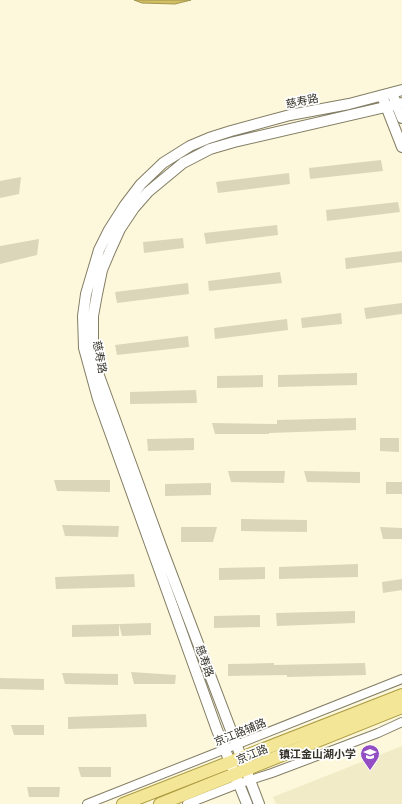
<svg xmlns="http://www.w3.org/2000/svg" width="402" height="804" font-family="'Asap Condensed','Noto Sans SC',sans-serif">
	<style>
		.built { fill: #f2ebc7 }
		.water { fill: #d1bf61; stroke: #a29450 }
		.building { fill: #dbd6ba }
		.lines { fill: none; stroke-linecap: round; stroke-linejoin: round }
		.minor-casing { stroke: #837e65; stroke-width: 10 }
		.tertiary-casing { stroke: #837e65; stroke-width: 12 }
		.primary-casing { stroke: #ac9c43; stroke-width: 14 }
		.minor { stroke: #fff; stroke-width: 8 }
		.tertiary { stroke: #fff; stroke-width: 10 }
		.primary { stroke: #f4e697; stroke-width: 12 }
		.labels { text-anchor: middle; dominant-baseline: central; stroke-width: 3.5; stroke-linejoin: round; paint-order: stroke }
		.street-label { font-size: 11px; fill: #333127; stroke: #fff }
		.poi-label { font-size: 11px; font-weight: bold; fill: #333127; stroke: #fff; text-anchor: end }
	</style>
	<rect width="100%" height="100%" fill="#fdf8db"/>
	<path class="built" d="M 402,746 L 402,804 L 276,804 L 273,797 Z"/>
	<path class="water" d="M 134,0 L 191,0 L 175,4 L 142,3 Z"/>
	<path class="building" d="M 381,160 L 383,171 L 310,179 L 309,168 Z
		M 289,173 L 290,184 L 218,193 L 216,182 Z
		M 21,177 L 19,194 L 0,198 L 0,181 Z
		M 398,202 L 400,212 L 327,221 L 326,210 Z
		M 277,225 L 278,235 L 206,244 L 204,233 Z
		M 183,238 L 184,248 L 144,253 L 143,242 Z
		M 39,239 L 37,255 L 0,264 L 0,246 Z
		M 402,251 L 402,262 L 346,269 L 345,258 Z
		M 280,272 L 282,283 L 209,291 L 208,281 Z
		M 188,283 L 189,294 L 117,303 L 115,292 Z
		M 402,303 L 402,314 L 366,319 L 364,308 Z
		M 341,313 L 342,324 L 302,328 L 301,318 Z
		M 287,319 L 288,330 L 215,339 L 214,328 Z
		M 188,336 L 189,347 L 117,355 L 115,345 Z
		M 357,373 L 357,385 L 278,387 L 278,375 Z
		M 263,375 L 263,387 L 217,388 L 217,376 Z
		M 196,390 L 197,403 L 130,404 L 130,392 Z
		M 356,418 L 356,430 L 269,433 L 269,434 L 215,434 L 212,423 L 277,424 L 277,420 Z
		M 194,438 L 194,450 L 148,451 L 147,439 Z
		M 380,438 L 399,438 L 399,452 L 380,451 Z
		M 228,471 L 285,471 L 284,483 L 231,482 Z
		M 304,471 L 360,472 L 360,483 L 307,482 Z
		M 54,480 L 110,480 L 110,492 L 57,491 Z
		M 386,482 L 402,482 L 402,494 L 386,494 Z
		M 211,483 L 211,495 L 165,496 L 165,484 Z
		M 241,519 L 307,520 L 307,532 L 241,531 Z
		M 62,525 L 119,526 L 118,537 L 65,536 Z
		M 181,527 L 217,527 L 213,542 L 181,542 Z
		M 380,527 L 402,528 L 402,539 L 383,539 Z
		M 358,564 L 358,577 L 279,579 L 279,567 Z
		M 265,567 L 265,579 L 219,580 L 219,568 Z
		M 134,574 L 135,587 L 56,589 L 55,577 Z
		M 402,579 L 402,590 L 383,593 L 382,582 Z
		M 355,611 L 355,623 L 277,626 L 276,613 Z
		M 260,615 L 260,627 L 214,628 L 214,616 Z
		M 151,623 L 151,635 L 122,636 L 119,624 Z
		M 119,624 L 119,636 L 72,637 L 72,625 Z
		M 274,663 L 274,665 L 365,663 L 366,675 L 287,677 L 287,675 L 228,676 L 228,664 Z
		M 131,672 L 176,675 L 175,684 L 134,684 Z
		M 62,673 L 118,674 L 118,685 L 65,684 Z
		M 0,678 L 44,679 L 44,690 L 0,689 Z
		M 146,714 L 147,727 L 68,729 L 68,717 Z
		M 11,725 L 44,725 L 44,735 L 14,735 Z
		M 78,767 L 111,767 L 111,777 L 81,777 Z
		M 27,787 L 60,787 L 59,797 L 29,797 Z"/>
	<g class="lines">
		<defs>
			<path id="minor" d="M 87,804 L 402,679
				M 187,804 L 238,784 L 272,773 L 378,733 L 402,722"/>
			<path id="tertiary" d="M 394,98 L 402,118
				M 384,101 L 402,147
				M 247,804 L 217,730 L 98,399 L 84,348 L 83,316 L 86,294 L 99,250 L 109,230 L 125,205 L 141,184 L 163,163 L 190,146 L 209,138 L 231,131 L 290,115 L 349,104 L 402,90
				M 259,804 L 161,546 L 98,373 L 93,344 L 93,316 L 97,294 L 102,270 L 110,251 L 120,229 L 134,208 L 148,192 L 183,163 L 210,149 L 234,142 L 402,103"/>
			<path id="primary" d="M 123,804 L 402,695
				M 160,804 L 402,707"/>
		</defs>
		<use href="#minor" class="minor-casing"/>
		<use href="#tertiary" class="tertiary-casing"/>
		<use href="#primary" class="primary-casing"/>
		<use href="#minor" class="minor"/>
		<use href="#tertiary" class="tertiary"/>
		<use href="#primary" class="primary"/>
	</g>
	<defs>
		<symbol id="school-pin" viewBox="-11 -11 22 30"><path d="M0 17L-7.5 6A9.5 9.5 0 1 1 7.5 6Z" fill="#924ec2" stroke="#fff"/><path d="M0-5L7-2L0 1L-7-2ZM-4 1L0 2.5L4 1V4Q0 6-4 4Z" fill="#fff"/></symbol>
	</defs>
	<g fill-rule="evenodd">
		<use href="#school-pin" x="359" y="743" width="22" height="30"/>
	</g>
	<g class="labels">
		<g class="street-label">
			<text transform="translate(302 101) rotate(-12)">慈寿路</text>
			<text transform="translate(100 357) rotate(79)">慈寿路</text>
			<text transform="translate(205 661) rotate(70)">慈寿路</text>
			<text transform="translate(240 732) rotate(-22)">京江路辅路</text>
			<text transform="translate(252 754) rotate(-22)">京江路</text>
		</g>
		<g class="poi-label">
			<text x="356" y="754">镇江金山湖小学</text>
		</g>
	</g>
</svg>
